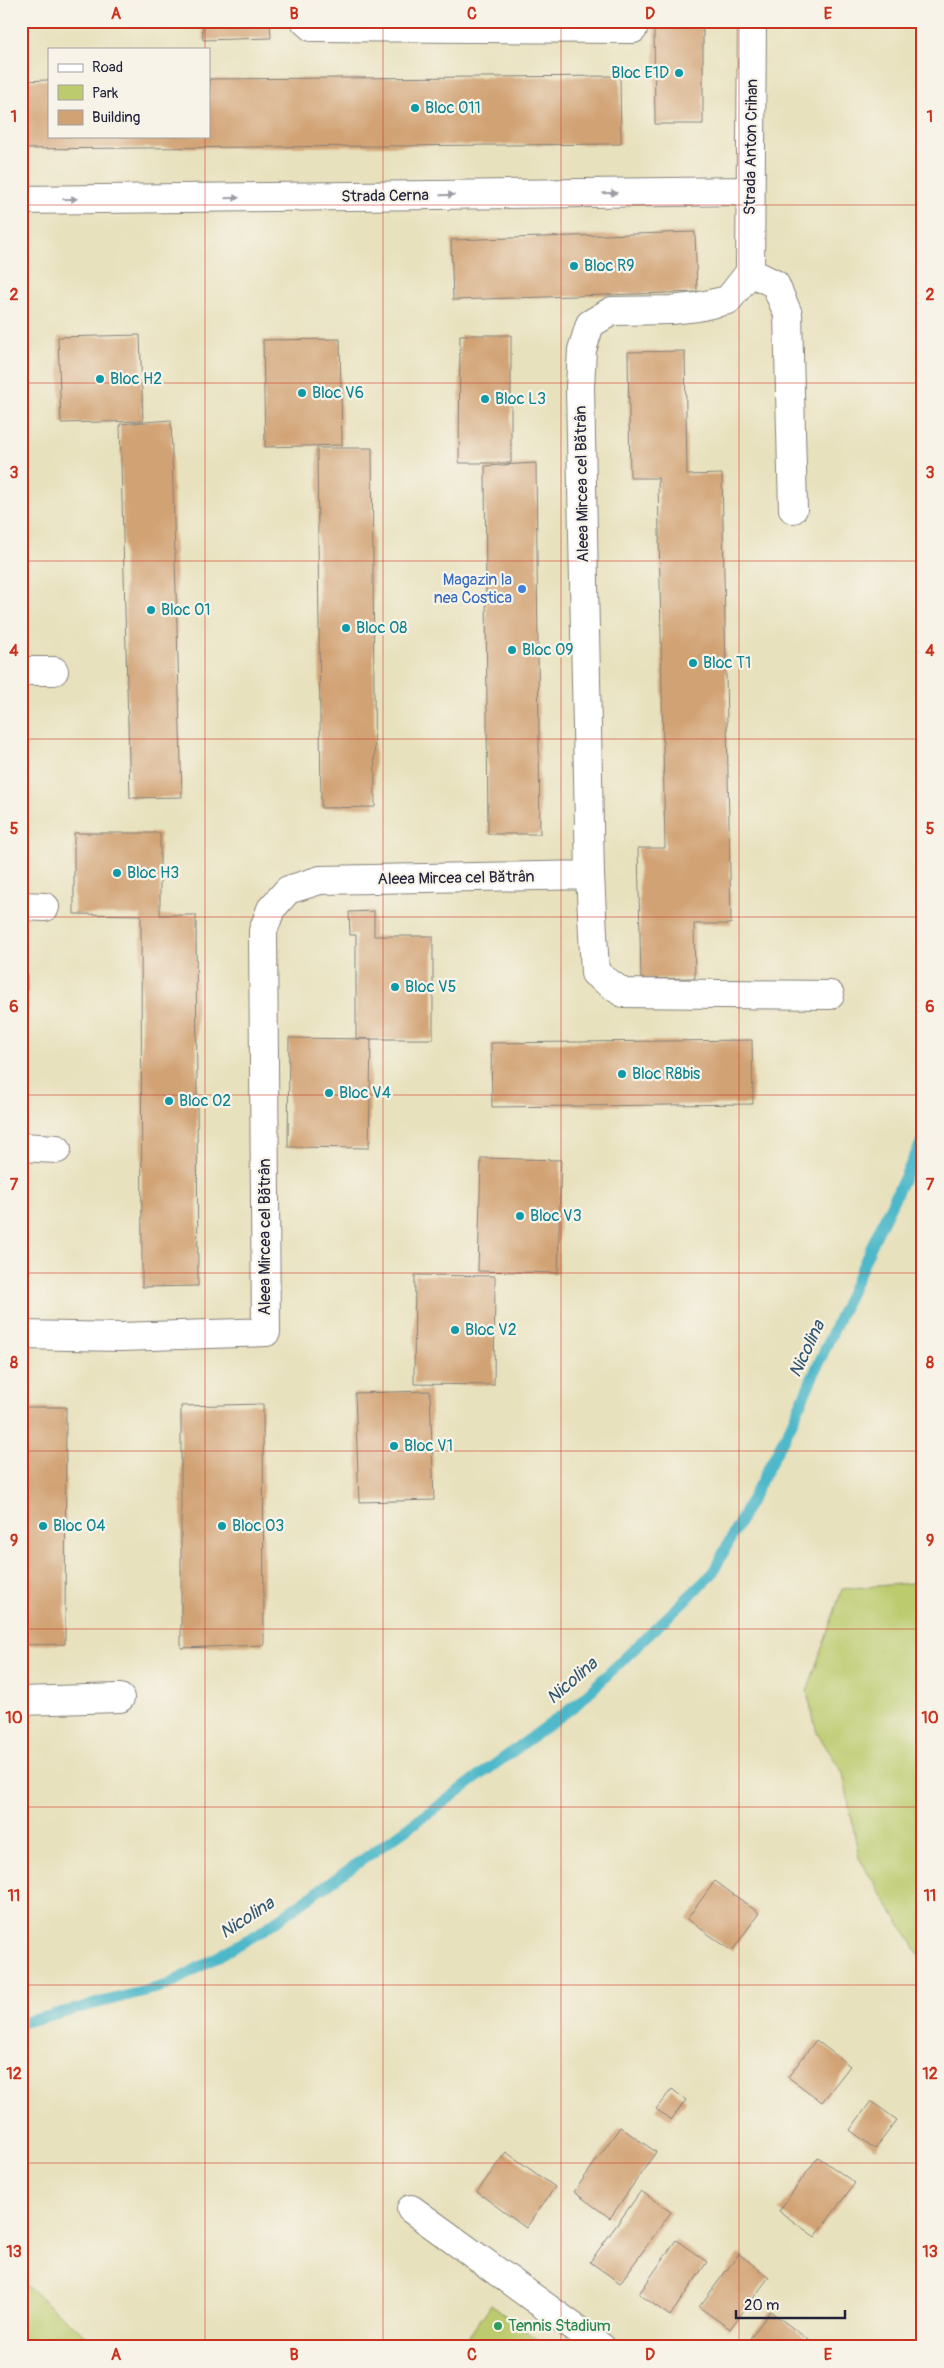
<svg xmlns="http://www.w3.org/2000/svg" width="944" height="2368" font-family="Pangolin,sans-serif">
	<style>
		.green { fill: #bccb6e; stroke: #6f7654 }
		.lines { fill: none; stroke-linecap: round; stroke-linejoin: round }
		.stream { stroke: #4db8c9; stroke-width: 11 }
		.building { fill: #d1a273 }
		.minor-casing { stroke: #85827c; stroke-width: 30 }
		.minor { stroke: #fff; stroke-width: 28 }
		.oneway { fill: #9c9ca7 }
		.grid { fill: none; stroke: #c8321e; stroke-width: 1; stroke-opacity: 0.55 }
		.culture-dot { fill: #0f9aa8; stroke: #f7f3e8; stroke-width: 2 }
		.shop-dot { fill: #3f7fe0; stroke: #f7f3e8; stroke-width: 2 }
		.leisure-dot { fill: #2e9e5b; stroke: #f7f3e8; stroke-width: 2 }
		.labels { text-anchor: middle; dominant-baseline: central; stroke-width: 4.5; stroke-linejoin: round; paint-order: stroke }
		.culture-label { font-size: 16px; fill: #0d838f; stroke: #f7f3e8; text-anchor: start }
		.street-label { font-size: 16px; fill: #22223b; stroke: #f7f3e8 }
		.shop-label { font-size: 16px; fill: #366cbe; stroke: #f7f3e8; text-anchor: end }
		.leisure-label { font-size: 16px; fill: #27864d; stroke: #f7f3e8; text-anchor: start }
		.water-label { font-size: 18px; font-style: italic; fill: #31566d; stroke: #f7f3e8 }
		.neatline { fill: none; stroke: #c8321e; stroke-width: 2 }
		.grid-label { font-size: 16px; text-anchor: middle; font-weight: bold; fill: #c8321e }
	</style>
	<rect width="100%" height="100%" fill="#f7f3e8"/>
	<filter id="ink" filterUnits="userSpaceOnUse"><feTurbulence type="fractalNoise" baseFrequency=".02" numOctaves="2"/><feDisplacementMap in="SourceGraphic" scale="10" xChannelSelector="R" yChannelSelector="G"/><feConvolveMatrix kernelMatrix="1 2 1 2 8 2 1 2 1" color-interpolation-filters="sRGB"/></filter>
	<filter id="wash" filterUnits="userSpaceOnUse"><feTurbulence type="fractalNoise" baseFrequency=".0096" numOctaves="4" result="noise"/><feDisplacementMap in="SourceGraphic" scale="20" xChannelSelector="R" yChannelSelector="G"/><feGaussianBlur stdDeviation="1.12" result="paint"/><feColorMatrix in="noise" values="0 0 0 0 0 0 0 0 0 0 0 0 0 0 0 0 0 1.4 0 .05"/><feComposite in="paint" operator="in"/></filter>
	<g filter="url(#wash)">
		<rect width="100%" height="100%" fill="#e8e1bd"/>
		<path class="green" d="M 923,1582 L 923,1961 L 859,1858 L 843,1773 L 817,1733 L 807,1692 L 842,1589 Z
			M 21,2281 L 99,2347 L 21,2347 Z
			M 491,2305 L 548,2347 L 461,2347 Z"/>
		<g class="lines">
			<path class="stream" d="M 21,2023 L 168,1985 L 259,1933 L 433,1810 L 577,1704 L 712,1574 L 790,1427 L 876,1236 L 923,1139"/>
		</g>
		<g id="blocks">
			<path class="building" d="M 202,21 L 270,21 L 271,38 L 203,40 Z
				M 654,21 L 703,21 L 703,124 L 655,124 Z
				M 620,76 L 621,144 L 21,149 L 21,81 L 49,80 L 49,136 L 209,136 L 209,79 Z
				M 695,232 L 697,292 L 453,300 L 451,240 Z
				M 140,335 L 143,421 L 61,423 L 58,337 Z
				M 460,335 L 511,335 L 511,463 L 459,463 Z
				M 340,339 L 342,445 L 265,447 L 263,340 Z
				M 685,351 L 687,475 L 722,474 L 731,924 L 694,924 L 695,978 L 641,979 L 638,848 L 665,848 L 658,478 L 630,478 L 628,352 Z
				M 171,420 L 182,797 L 130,798 L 120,424 Z
				M 317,448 L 372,448 L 375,807 L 321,808 Z
				M 536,463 L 540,834 L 488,834 L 485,466 Z
				M 21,745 L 25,745 L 26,814 L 21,814 Z
				M 74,833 L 160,833 L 160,915 L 196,915 L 198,1286 L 142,1287 L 141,915 L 74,914 Z
				M 374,911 L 374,936 L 433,936 L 433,1039 L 356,1039 L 356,935 L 350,935 L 349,912 Z
				M 21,973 L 27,973 L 27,1039 L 21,1040 Z
				M 289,1038 L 371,1039 L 369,1148 L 288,1147 Z
				M 752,1040 L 753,1104 L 492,1107 L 491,1043 Z
				M 481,1158 L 561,1160 L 558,1273 L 478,1271 Z
				M 21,1199 L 24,1200 L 25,1276 L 21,1276 Z
				M 415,1275 L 495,1276 L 494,1385 L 414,1384 Z
				M 430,1391 L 434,1500 L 359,1502 L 355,1393 Z
				M 263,1404 L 264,1645 L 181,1648 L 181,1406 Z
				M 21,1407 L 66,1407 L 65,1644 L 21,1645 Z
				M 715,1881 L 759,1913 L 732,1951 L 687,1919 Z
				M 816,2040 L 850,2066 L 822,2102 L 788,2077 Z
				M 672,2089 L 686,2100 L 671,2120 L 656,2109 Z
				M 871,2101 L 897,2120 L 875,2149 L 850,2130 Z
				M 620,2127 L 656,2152 L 610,2218 L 574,2192 Z
				M 506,2152 L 555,2187 L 526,2228 L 477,2192 Z
				M 818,2157 L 855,2183 L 815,2237 L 779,2211 Z
				M 641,2191 L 671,2212 L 620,2283 L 590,2262 Z
				M 676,2240 L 707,2262 L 670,2316 L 639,2294 Z
				M 739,2254 L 769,2277 L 730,2329 L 699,2307 Z
				M 770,2311 L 810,2341 L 806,2347 L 744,2347 Z"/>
		</g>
	</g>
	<g filter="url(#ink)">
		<use href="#blocks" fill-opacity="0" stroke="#85827c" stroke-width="1"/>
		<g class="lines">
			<defs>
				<path id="minor" d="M 305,21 L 312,27 L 633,29
					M 21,200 L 750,191
					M 750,272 L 775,284 L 788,314 L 793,509
					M 750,272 L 752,21
					M 21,671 L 54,671
					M 590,875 L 595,973 L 623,993 L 830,995
					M 21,906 L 45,907
					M 21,1147 L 57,1149
					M 21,1335 L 121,1337 L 266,1332 L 263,931 L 271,909 L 288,890 L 320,880 L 590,875 L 580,387 L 582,350 L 590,324 L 612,311 L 671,310 L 697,307 L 728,300 L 750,272
					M 21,1701 L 120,1698
					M 411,2209 L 601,2347"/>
			</defs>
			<use href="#minor" class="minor-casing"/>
			<use href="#minor" class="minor"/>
		</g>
		<defs><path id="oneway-solid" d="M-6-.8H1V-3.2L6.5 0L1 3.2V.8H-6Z" transform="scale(1.25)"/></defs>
		<g class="oneway">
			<use href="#oneway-solid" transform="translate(610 193) rotate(-1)"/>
			<use href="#oneway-solid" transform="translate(447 195) rotate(-1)"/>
			<use href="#oneway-solid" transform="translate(232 198) rotate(-1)"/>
			<use href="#oneway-solid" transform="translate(70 199) rotate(-1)"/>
		</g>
	</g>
	<path class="grid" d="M 205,21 L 205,49M 383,21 L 383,2347M 561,21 L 561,2347M 739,21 L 739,2347M 205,136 L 205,2347M 21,205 L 923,205M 21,383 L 923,383M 21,561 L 923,561M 21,739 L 923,739M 21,917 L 923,917M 21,1095 L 923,1095M 21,1273 L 923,1273M 21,1451 L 923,1451M 21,1629 L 923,1629M 21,1807 L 923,1807M 21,1985 L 923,1985M 21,2163 L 923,2163"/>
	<g class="culture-dot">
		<circle cx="679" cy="73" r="5"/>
		<circle cx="415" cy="108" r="5"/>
		<circle cx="574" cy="266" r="5"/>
		<circle cx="100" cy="379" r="5"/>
		<circle cx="302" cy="393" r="5"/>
		<circle cx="485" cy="399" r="5"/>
		<circle cx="151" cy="610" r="5"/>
		<circle cx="346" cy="628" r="5"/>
		<circle cx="512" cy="650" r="5"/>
		<circle cx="693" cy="663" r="5"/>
		<circle cx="117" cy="873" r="5"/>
		<circle cx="395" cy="987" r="5"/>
		<circle cx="622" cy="1074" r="5"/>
		<circle cx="329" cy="1093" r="5"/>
		<circle cx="169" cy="1101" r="5"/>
		<circle cx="520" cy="1216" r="5"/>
		<circle cx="455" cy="1330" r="5"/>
		<circle cx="394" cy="1446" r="5"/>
		<circle cx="43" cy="1526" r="5"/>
		<circle cx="222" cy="1526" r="5"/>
	</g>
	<circle class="shop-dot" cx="522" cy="589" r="5"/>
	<circle class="leisure-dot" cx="498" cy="2326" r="5"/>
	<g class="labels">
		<g class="culture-label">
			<text x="669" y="73" text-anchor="end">Bloc E1D</text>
			<text x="425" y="108">Bloc O11</text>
			<text x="584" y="266">Bloc R9</text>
			<text x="110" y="379">Bloc H2</text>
			<text x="312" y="393">Bloc V6</text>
			<text x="495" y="399">Bloc L3</text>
			<text x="161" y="610">Bloc O1</text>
			<text x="356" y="628">Bloc O8</text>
			<text x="522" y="650">Bloc O9</text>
			<text x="703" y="663">Bloc T1</text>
			<text x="127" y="873">Bloc H3</text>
			<text x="405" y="987">Bloc V5</text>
			<text x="632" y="1074">Bloc R8bis</text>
			<text x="339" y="1093">Bloc V4</text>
			<text x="179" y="1101">Bloc O2</text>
			<text x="530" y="1216">Bloc V3</text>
			<text x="465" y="1330">Bloc V2</text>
			<text x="404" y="1446">Bloc V1</text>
			<text x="53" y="1526">Bloc O4</text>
			<text x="232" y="1526">Bloc O3</text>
		</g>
		<g class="street-label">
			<text transform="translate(751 147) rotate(-89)">Strada Anton Crihan</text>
			<text transform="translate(385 196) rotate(-1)">Strada Cerna</text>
			<text transform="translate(582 484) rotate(-91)">Aleea Mircea cel Bătrân</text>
			<text transform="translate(456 878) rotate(-1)">Aleea Mircea cel Bătrân</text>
			<text transform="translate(265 1237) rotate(-90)">Aleea Mircea cel Bătrân</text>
		</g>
		<g class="shop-label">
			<text x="512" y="580">Magazin la<tspan x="512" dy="18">nea Costica</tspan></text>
		</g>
		<g class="leisure-label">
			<text x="508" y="2326">Tennis Stadium</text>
		</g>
		<g class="water-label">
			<text transform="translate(807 1349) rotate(-65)">Nicolina</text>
			<text transform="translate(572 1681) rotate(-41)">Nicolina</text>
			<text transform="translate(247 1918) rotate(-33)">Nicolina</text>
		</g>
	</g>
	<rect width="944" height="2368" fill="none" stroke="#f7f3e8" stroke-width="55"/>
	<rect x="48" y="48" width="162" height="90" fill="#f7f3e8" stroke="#a29fa3"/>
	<rect x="58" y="64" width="25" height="8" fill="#ffffff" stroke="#a29fa3"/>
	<text x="92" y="72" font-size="15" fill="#22223b">Road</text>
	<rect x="58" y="85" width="25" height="15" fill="#bccb6e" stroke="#a29fa3"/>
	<text x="92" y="98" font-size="15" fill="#22223b">Park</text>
	<rect x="58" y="110" width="25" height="15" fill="#d1a273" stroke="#a29fa3"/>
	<text x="92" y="122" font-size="15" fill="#22223b">Building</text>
	<path d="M736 2310v8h109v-8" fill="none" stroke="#22223b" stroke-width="2.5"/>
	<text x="744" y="2310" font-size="15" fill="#22223b" stroke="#f7f3e8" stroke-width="4" paint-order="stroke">20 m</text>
	<rect x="28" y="28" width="888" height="2312" class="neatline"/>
	<g class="grid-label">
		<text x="116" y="19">A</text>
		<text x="294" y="19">B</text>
		<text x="472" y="19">C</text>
		<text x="650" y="19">D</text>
		<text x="828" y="19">E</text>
		<text x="14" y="122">1</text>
		<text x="930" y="122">1</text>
		<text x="14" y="300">2</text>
		<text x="930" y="300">2</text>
		<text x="14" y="478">3</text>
		<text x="930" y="478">3</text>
		<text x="14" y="656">4</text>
		<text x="930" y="656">4</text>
		<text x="14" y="834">5</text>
		<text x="930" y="834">5</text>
		<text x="14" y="1012">6</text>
		<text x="930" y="1012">6</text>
		<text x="14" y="1190">7</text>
		<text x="930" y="1190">7</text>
		<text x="14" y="1368">8</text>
		<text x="930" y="1368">8</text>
		<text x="14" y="1546">9</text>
		<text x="930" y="1546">9</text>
		<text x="14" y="1723">10</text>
		<text x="930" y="1723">10</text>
		<text x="14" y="1901">11</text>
		<text x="930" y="1901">11</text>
		<text x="14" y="2079">12</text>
		<text x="930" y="2079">12</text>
		<text x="14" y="2257">13</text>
		<text x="930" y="2257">13</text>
		<text x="116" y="2360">A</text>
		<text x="294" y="2360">B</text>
		<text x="472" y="2360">C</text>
		<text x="650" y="2360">D</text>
		<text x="828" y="2360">E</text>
	</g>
</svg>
